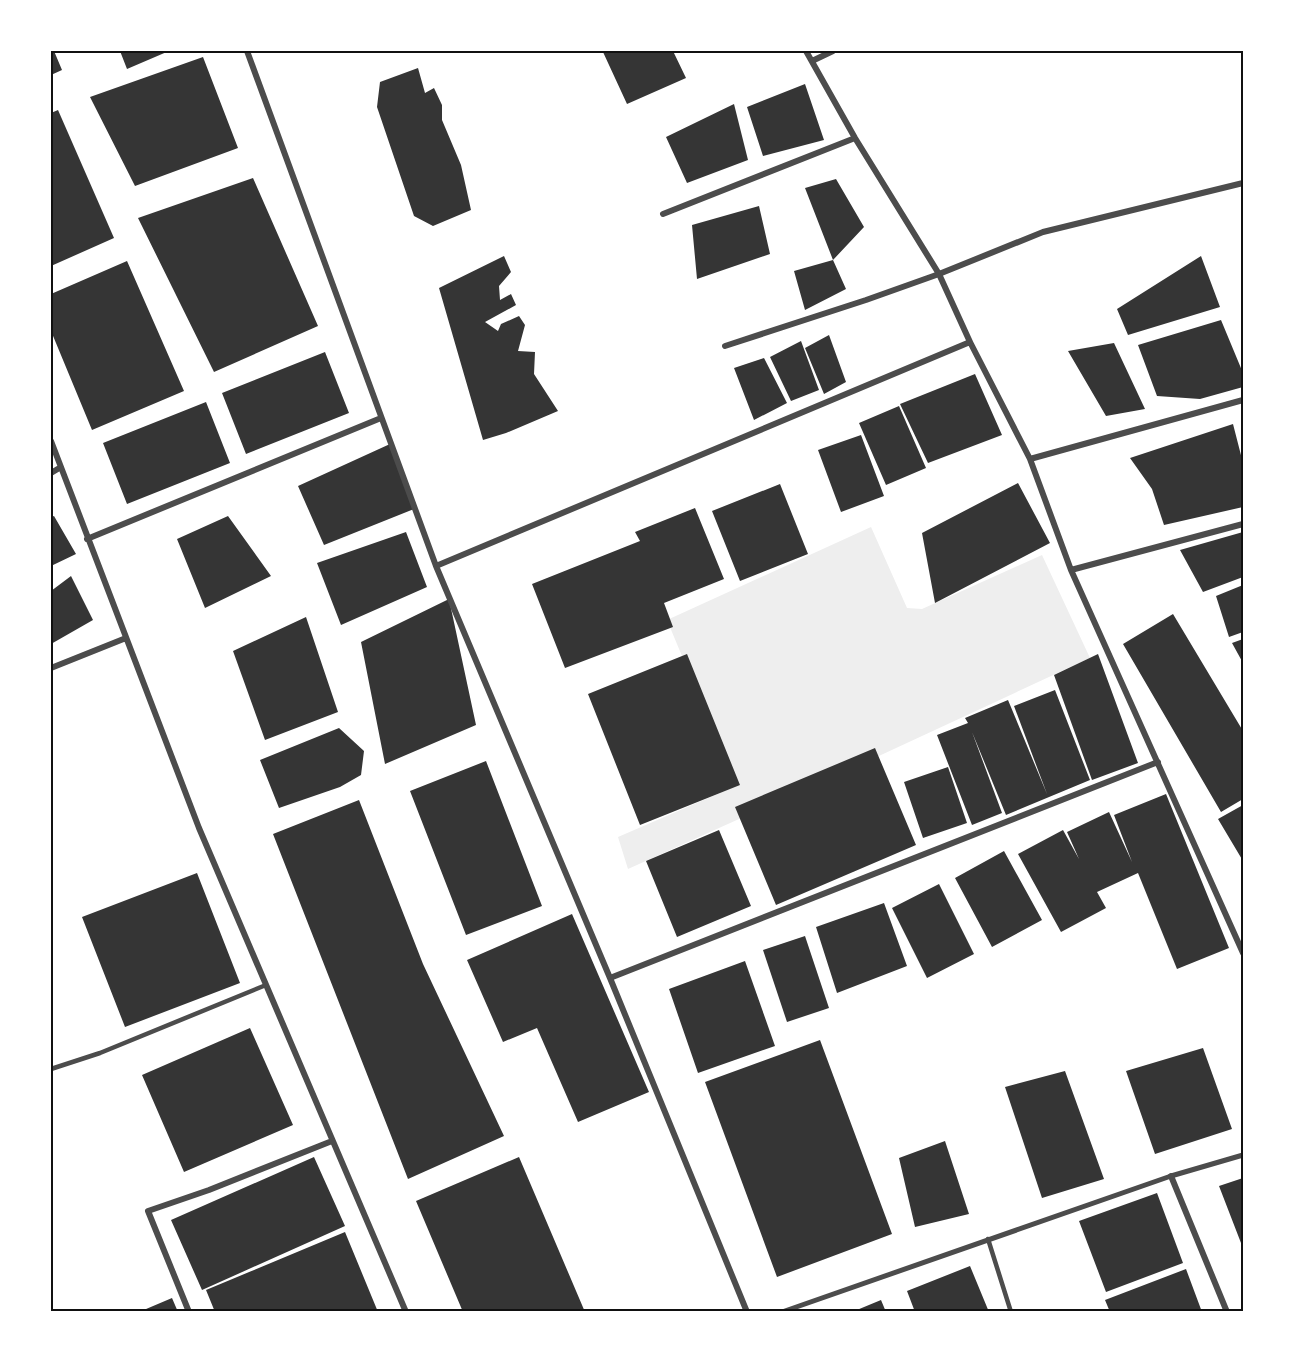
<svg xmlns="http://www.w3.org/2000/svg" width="1294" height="1363" font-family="'Roboto Condensed',sans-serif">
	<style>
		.green { fill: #eee }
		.building { fill: #353535 }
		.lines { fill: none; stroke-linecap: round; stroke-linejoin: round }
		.service { stroke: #4c4c4c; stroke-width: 4.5 }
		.pedestrian { stroke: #4c4c4c; stroke-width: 5 }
		.minor { stroke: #4c4c4c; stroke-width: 6 }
		.neatline { fill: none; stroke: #111; stroke-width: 2 }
	</style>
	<rect width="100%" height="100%" fill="#fff"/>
	<path class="green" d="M 871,527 L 907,608 L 922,609 L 1042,555 L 1090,658 L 881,755 L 628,869 L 618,837 L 736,786 L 667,620 Z"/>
	<path class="building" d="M 51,51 L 54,51 L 62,70 L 51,75 Z
		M 120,51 L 169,51 L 127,69 Z
		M 605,51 L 673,51 L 686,78 L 627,104 L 603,52 Z
		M 203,57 L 238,148 L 135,186 L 90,97 Z
		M 418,68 L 425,93 L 434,88 L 442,105 L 442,120 L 461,165 L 471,210 L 433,226 L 414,216 L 377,107 L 380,82 Z
		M 805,84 L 824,140 L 763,156 L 747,107 Z
		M 734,104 L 748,160 L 687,183 L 666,137 Z
		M 58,110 L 114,238 L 51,266 L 51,113 Z
		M 253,178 L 318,326 L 214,372 L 138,218 Z
		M 836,179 L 864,227 L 833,260 L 805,188 Z
		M 759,206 L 770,254 L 697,279 L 692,225 Z
		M 504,256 L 511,272 L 499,286 L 500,300 L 511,294 L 516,305 L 485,322 L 498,331 L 501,324 L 519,316 L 525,325 L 518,351 L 535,352 L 534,374 L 558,411 L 506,433 L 483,440 L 439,288 Z
		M 1201,256 L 1220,307 L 1128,335 L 1117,309 Z
		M 833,260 L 846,289 L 805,310 L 794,271 Z
		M 127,261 L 184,391 L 92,430 L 51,331 L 51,294 Z
		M 1221,320 L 1243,373 L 1243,387 L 1200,399 L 1157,396 L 1138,345 Z
		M 829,335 L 846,382 L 824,394 L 805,348 Z
		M 801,341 L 819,390 L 791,401 L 770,357 Z
		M 1114,343 L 1145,409 L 1106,416 L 1068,351 Z
		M 325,352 L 349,413 L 246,454 L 222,393 Z
		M 764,358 L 787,403 L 754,420 L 734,368 Z
		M 975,374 L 1002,435 L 928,463 L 900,404 Z
		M 206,402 L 230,463 L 127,504 L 103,443 Z
		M 899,406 L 926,468 L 886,485 L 859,423 Z
		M 1233,424 L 1243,463 L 1243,507 L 1164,525 L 1152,489 L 1130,458 Z
		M 861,435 L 884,496 L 841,512 L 818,450 Z
		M 390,444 L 414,509 L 324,545 L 298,486 Z
		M 1018,483 L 1050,543 L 935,603 L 922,533 Z
		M 780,484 L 808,554 L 740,581 L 712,511 Z
		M 695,508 L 724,579 L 664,603 L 673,627 L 565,668 L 532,584 L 640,541 L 635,532 Z
		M 54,516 L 76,554 L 51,566 L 51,517 Z
		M 228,516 L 271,576 L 205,608 L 177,539 Z
		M 406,532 L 427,587 L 341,625 L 317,563 Z
		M 1243,532 L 1243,577 L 1203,592 L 1180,550 Z
		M 71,576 L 93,620 L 51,644 L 51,591 Z
		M 1243,585 L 1243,632 L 1229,637 L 1216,596 Z
		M 449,599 L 476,725 L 385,764 L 361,642 Z
		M 1173,614 L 1243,731 L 1243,799 L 1221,812 L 1123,644 Z
		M 306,617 L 338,712 L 265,740 L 233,651 Z
		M 1243,639 L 1243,663 L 1232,643 Z
		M 687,654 L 740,785 L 640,825 L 588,694 Z
		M 1098,654 L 1138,763 L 1092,780 L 1054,675 Z
		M 1055,690 L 1090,780 L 1006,815 L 972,732 L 1002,813 L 972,825 L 937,735 L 968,723 L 965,718 L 1008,700 L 1047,794 L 1014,706 Z
		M 339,728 L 364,751 L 361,775 L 340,787 L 279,808 L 260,760 Z
		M 875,748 L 916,845 L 776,905 L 735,807 Z
		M 486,761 L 542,906 L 466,935 L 410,791 Z
		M 948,767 L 967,823 L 923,838 L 904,782 Z
		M 1166,794 L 1229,948 L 1177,969 L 1138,873 L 1097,892 L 1106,908 L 1061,932 L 1018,854 L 1063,830 L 1079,859 L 1067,832 L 1109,812 L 1132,862 L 1114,815 Z
		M 359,800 L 423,964 L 504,1136 L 408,1179 L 273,834 Z
		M 1243,805 L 1243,861 L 1218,819 Z
		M 719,830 L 751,906 L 677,937 L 646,861 Z
		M 1004,851 L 1042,920 L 992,947 L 955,878 Z
		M 197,873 L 240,983 L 125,1027 L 82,917 Z
		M 939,884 L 974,954 L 927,978 L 892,908 Z
		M 884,903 L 907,966 L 837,993 L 816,927 Z
		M 572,914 L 649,1092 L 578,1122 L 537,1028 L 503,1042 L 467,960 Z
		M 805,936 L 829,1008 L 787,1022 L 763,950 Z
		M 745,961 L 775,1046 L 698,1073 L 669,989 Z
		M 250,1028 L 293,1125 L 184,1172 L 142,1075 Z
		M 820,1040 L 892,1234 L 777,1277 L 705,1082 Z
		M 1203,1048 L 1232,1129 L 1155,1154 L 1126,1071 Z
		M 1065,1071 L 1104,1179 L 1042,1198 L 1005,1087 Z
		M 945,1141 L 969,1214 L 915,1227 L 899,1158 Z
		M 314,1157 L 345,1226 L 202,1290 L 171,1220 Z
		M 519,1157 L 585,1312 L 463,1312 L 416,1201 Z
		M 1243,1178 L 1243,1242 L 1241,1243 L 1219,1186 Z
		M 1157,1193 L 1183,1263 L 1106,1292 L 1079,1221 Z
		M 345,1232 L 378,1312 L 215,1312 L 206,1290 Z
		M 970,1266 L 989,1312 L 915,1312 L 907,1291 Z
		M 1186,1269 L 1202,1312 L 1110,1312 L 1105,1300 Z
		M 172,1298 L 178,1312 L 139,1312 Z
		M 881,1300 L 886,1312 L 852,1312 Z"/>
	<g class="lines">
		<path class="service" d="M 51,1069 L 100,1053 L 266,985
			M 988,1239 L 1011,1312"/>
		<path class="pedestrian" d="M 782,1312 L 1171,1176 L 1243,1155"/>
		<path class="minor" d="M 247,51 L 436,566 L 610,978 L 747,1312
			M 806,51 L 855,138 L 939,274 L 970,342 L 1030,459 L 1071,570 L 1243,953
			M 812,61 L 833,51
			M 663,214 L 855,138
			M 725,346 L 866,300 L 939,274 L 1043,232 L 1243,183
			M 51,441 L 199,828 L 406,1312
			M 1030,459 L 1243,400
			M 51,473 L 61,467
			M 87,539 L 381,418
			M 436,566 L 970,342
			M 1071,570 L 1243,524
			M 51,668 L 126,638
			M 610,978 L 1158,762
			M 1171,1176 L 1227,1312
			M 189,1312 L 148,1211 L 209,1190 L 332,1141"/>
	</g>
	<rect width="1294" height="1363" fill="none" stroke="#ffffff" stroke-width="105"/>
	<rect x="52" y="52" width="1190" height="1258" class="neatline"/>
</svg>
